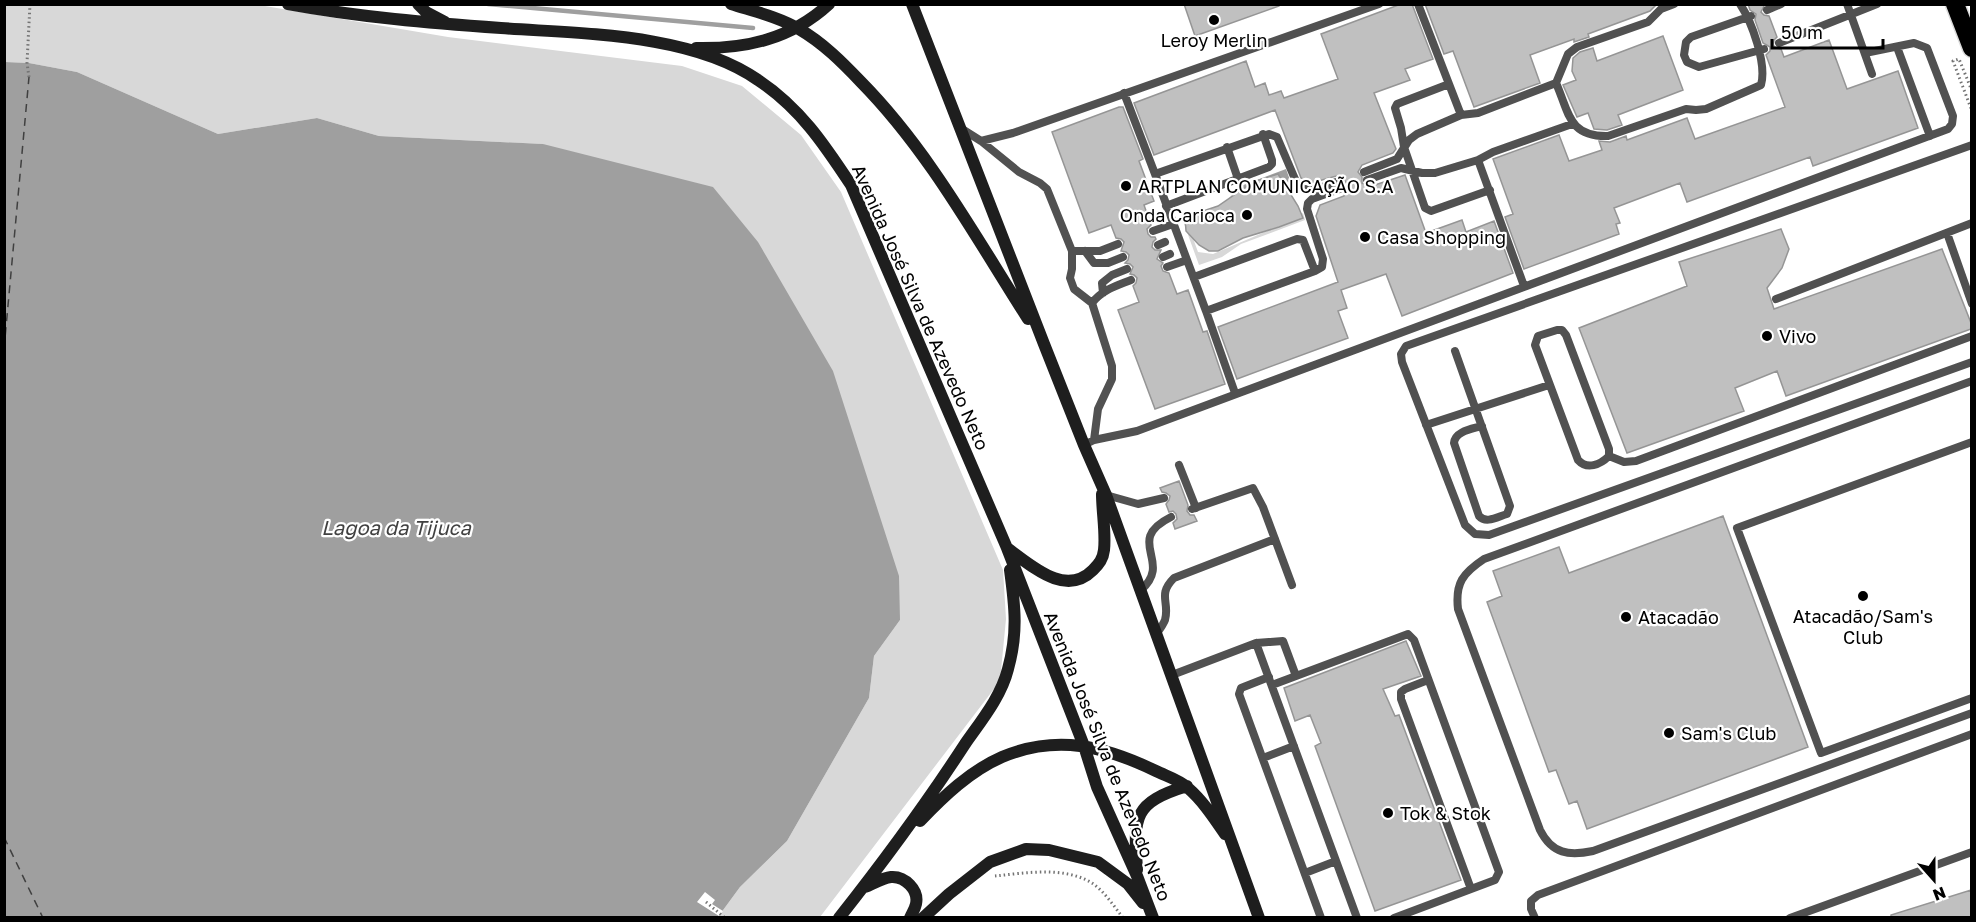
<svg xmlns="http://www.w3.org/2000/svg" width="1976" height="922" font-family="'Golos Text',sans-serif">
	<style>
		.green { fill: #d8d8d8 }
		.water { fill: #9f9f9f }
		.pier { fill: #fff }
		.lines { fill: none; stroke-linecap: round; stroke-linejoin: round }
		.stream { stroke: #9f9f9f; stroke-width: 4.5 }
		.ferry { stroke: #404040; stroke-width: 1.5; stroke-dasharray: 8 6; stroke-linecap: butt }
		.building { fill: #c0c0c0; stroke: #959595; stroke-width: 1.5 }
		.highway-casing { stroke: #dbdbdb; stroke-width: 21 }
		.path { stroke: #737373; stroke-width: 3; stroke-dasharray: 1.5 3; stroke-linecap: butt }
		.lane { stroke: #515151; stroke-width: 8 }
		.secondary { stroke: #1e1e1e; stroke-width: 12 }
		.highway { stroke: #000; stroke-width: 18 }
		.poi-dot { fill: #000; stroke: #fff; stroke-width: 2 }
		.labels { text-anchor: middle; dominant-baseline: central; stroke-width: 4.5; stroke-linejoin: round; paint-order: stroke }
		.poi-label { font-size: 18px; fill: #000; stroke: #fff; text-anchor: start }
		.street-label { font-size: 18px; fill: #000; stroke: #fff }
		.water-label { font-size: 20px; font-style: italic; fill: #404040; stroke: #fff }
	</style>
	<rect width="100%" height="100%" fill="#fff"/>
	<path class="green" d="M 5,5 L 259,5 L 448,37 L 682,66 L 742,86 L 801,135 L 841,192 L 1003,570 L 1006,619 L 1000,681 L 820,917 L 718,917 L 740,887 L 787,841 L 869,698 L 874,656 L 900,620 L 543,144 L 379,136 L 317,118 L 218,134 L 77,72 L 29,63 L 5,62 Z
		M 1303,213 L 1305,220 L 1241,244 L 1222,257 L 1199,265 L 1183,221 L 1186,219 L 1198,252 L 1213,254 L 1296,219 L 1296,216 Z"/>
	<path class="water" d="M 5,62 L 29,63 L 77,72 L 218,134 L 317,118 L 379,136 L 543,144 L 713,187 L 758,242 L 833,371 L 899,576 L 900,620 L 874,656 L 869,698 L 787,841 L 740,887 L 718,917 L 5,918 Z
		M 1286,169 L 1291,183 L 1223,207 L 1238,187 Z"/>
	<path class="pier" d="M 705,892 L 715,900 L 712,904 L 723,911 L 719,916 L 697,902 Z"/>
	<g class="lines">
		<path class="stream" d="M 488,4 L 753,28"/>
		<path class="ferry" d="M 4,349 L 29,77
			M 4,837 L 43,918"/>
	</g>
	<path class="building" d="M 1184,4 L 1279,4 L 1279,6 L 1195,36 Z
		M 1401,4 L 1412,4 L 1433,59 L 1405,69 L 1410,80 L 1374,93 L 1396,149 L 1393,153 L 1362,165 L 1358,172 L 1362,177 L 1362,183 L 1369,187 L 1405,175 L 1426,233 L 1462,220 L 1466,232 L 1494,221 L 1513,273 L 1402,316 L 1386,274 L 1341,290 L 1347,308 L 1338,311 L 1348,338 L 1237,379 L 1218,327 L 1338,282 L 1316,216 L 1320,205 L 1344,196 L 1347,185 L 1343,177 L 1340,175 L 1311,183 L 1301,178 L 1275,110 L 1154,155 L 1134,103 L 1246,61 L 1255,87 L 1265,83 L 1269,95 L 1281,91 L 1284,98 L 1338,79 L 1321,34 Z
		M 1425,4 L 1657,4 L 1650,11 L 1588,34 L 1589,37 L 1574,42 L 1574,39 L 1530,55 L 1540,83 L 1474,107 L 1453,51 L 1444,54 Z
		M 1748,4 L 1765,4 L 1761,12 L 1764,15 L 1769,16 L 1777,37 L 1774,40 L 1773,45 L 1776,48 L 1781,49 L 1784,57 L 1829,40 L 1847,89 L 1898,71 L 1918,128 L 1813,166 L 1810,157 L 1687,202 L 1680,183 L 1614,208 L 1620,223 L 1616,224 L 1619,234 L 1524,269 L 1505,217 L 1513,214 L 1493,159 L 1559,135 L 1569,161 L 1602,150 L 1599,141 L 1610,142 L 1626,136 L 1627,140 L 1687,118 L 1695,139 L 1785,107 L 1766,55 L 1770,51 L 1770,47 L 1763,43 L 1755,20 L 1756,14 L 1750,10 Z
		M 1663,36 L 1683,90 L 1618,115 L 1622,125 L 1607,130 L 1594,129 L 1588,113 L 1577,117 L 1563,85 L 1576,80 L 1572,71 L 1573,58 L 1580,52 L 1593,48 L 1597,61 Z
		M 1119,107 L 1123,107 L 1143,159 L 1139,161 L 1154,201 L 1144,205 L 1151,225 L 1147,229 L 1148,234 L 1151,237 L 1155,237 L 1156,239 L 1153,242 L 1152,247 L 1155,250 L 1161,250 L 1157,259 L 1163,263 L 1161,266 L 1163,271 L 1169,273 L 1177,294 L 1188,290 L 1203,332 L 1207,331 L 1225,384 L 1155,409 L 1118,310 L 1139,302 L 1133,286 L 1136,283 L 1137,278 L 1134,275 L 1130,274 L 1133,267 L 1130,264 L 1125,263 L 1128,260 L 1129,255 L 1126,252 L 1121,251 L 1124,242 L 1121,239 L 1116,238 L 1111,225 L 1089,233 L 1052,132 Z
		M 1278,174 L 1298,206 L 1303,218 L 1279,227 L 1243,238 L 1218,251 L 1209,251 L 1199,245 L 1186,231 L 1185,217 L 1218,206 L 1253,182 Z
		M 1781,229 L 1789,249 L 1782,268 L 1767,288 L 1774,309 L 1942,249 L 1971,323 L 1971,329 L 1786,396 L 1777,371 L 1735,388 L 1744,411 L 1627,453 L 1579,328 L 1687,286 L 1679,262 Z
		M 1179,481 L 1188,505 L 1187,511 L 1190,515 L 1194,515 L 1197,521 L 1175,529 L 1173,523 L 1177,519 L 1176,514 L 1173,511 L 1169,512 L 1166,504 L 1169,500 L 1170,496 L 1166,493 L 1162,492 L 1160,488 Z
		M 1723,516 L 1808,747 L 1587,829 L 1577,801 L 1569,804 L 1556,770 L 1549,772 L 1487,602 L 1502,596 L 1493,571 L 1559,547 L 1569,573 Z
		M 1406,641 L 1421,676 L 1383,689 L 1395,716 L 1399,715 L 1461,880 L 1375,911 L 1315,746 L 1321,743 L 1310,715 L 1295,721 L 1284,688 Z
		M 1971,890 L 1971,918 L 1891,918 L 1891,915 Z"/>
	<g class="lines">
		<defs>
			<path id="highway" d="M 1955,4 L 1972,48"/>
		</defs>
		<use href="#highway" class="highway-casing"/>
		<path class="path" d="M 29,77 L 27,63 L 30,4
			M 1972,91 L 1959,59 L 1953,61 L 1972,111
			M 995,876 C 1025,873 1064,866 1092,883 C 1104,891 1114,906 1123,918
			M 706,902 L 725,918"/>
		<path class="lane" d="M 1418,4 L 1461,115
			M 1674,4 L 1661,9 L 1648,22 L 1577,47 L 1568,54 L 1556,83 C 1569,112 1568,137 1608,136 L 1686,109 L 1696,110 L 1706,109 L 1761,85 C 1767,64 1752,22 1740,4
			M 1847,4 L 1872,74
			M 1767,10 L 1781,4
			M 1751,16 L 1691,37 L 1686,42 L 1684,55 L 1687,62 L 1699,67 L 1764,49
			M 1779,43 L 1877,4
			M 1897,47 L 1930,136
			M 1449,84 L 1397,104 L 1395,108 L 1401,128 L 1404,147 L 1425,208 L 1431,211 L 1490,190
			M 1124,93 L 1155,174
			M 962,129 L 981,141 L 1013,133 L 1379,4
			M 981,141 L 1019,172 L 1040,183 L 1047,189 L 1072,251 L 1072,269 L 1070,278 L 1074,289 L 1092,303 L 1112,366 L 1112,379 L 1098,409 L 1094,440
			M 1972,145 L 1406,346 L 1401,354 L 1402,362 L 1465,525 L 1475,534 L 1489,535 L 1972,362
			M 1227,147 L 1238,179
			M 1478,160 L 1524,286
			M 1364,172 L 1397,159 L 1409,140 L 1417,134 L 1461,115 L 1478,113 L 1556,83
			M 1367,180 L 1401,168 L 1422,173 L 1435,173 L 1478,160 L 1493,152 L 1572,124
			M 1339,181 C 1326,185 1311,195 1298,186 L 1277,137 L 1269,134 L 1155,174 L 1206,311 L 1315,271 L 1322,267 L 1323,259 L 1307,209 L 1308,203 L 1312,199 L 1342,188
			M 1166,206 L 1269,167 L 1272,164 L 1272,160 L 1263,134
			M 1153,231 L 1173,224
			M 1947,233 L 1972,304
			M 1158,245 L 1165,242
			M 1072,251 L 1100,251 L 1118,244
			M 1085,251 L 1094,263 L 1108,263 L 1123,257
			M 1163,257 L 1170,254
			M 1167,267 L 1187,260
			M 1194,277 L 1297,239 L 1303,240 L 1315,271
			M 1103,293 L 1102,283 L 1112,275 L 1127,269
			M 1776,299 L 1972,223
			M 1092,303 C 1102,290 1116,286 1131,280
			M 1206,311 L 1235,393
			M 1557,330 L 1562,330 L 1566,335 L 1609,449 L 1609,456 C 1600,465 1587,470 1578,460 L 1535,345 L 1538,336 Z
			M 1455,351 L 1510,506 L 1507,514 C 1497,517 1486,524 1479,516 L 1454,443 C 1455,431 1472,429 1482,426
			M 1972,381 L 1484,559 C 1463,573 1455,583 1458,609 L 1540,830 C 1552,854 1569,856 1593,851 L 1972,713
			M 1426,425 L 1549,385
			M 1972,442 L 1737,528 L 1821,753 L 1972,698
			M 1084,445 L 1094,440 L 1137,431 L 1948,129 L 1952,124 L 1953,116 L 1927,48 L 1914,43 L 1865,53
			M 1609,456 L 1624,462 L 1636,461 L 1972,336
			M 1179,465 L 1196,508
			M 1106,495 L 1138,504 L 1164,498
			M 1192,509 L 1253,488 L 1263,507 L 1292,585
			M 1141,590 C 1174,561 1123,541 1171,517
			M 1157,633 C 1160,629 1163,625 1165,620 C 1170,602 1157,595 1174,578 L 1275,539
			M 1256,643 L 1357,918
			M 1172,675 L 1256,643 L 1283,641 L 1296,676
			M 1269,677 L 1241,688 L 1239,694 L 1321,918
			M 1428,680 L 1405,689 L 1401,692 L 1401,699 L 1471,889
			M 1272,685 L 1408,634 L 1414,640 L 1499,872 L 1495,880 L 1394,918
			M 1263,758 L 1294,746
			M 1305,873 L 1336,861
			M 1535,918 L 1531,909 L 1531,901 L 1538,895 L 1972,734
			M 1790,918 L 1972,852"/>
		<path class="secondary" d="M 288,4 C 359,17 430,23 501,28 C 581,34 691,33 758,80 C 800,108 824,144 851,185 L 1007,548 L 1084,746 L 1097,787 L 1137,876 L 1153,918
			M 418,4 L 426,12 L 445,22
			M 731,4 C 753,11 779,17 799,29 C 823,43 842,62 861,82 C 929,151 976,238 1028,319
			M 912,4 L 1044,344 L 1084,445 L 1106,495 L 1259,918
			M 696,48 C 746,49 791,39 829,4
			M 1007,548 C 1031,565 1065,598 1093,570 C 1099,564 1103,559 1104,550 C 1106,533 1102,512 1102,494
			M 920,821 C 944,796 970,771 1002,757 C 1057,734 1104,746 1156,771 C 1166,776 1180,780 1188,788 C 1203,801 1214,818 1225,834
			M 1137,870 C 1134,817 1132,803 1187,786
			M 865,887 C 873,884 882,878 891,877 C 905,876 919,890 916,904 C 915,909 912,913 910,918
			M 839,918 C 884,861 926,804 965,744 C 981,721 1001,697 1008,669 C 1018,633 1015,607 1010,570
			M 923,918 L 949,894 L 990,862 L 1026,849 L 1049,850 L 1098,862 L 1128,884 L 1143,903"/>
		<use href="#highway" class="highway"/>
	</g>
	<g class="poi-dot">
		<circle cx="1214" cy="20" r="6"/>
		<circle cx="1126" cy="186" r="6"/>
		<circle cx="1247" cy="215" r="6"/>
		<circle cx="1365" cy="237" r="6"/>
		<circle cx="1767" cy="336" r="6"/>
		<circle cx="1863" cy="596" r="6"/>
		<circle cx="1626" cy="617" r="6"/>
		<circle cx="1669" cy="733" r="6"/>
		<circle cx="1388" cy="813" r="6"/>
	</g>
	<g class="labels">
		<g class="poi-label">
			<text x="1214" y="40" text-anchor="middle">Leroy Merlin</text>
			<text x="1138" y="186">ARTPLAN COMUNICAÇÃO S.A</text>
			<text x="1235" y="215" text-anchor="end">Onda Carioca</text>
			<text x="1377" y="237">Casa Shopping</text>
			<text x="1779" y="336">Vivo</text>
			<text x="1863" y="616" text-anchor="middle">Atacadão/Sam's<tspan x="1863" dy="21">Club</tspan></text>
			<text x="1638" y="617">Atacadão</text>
			<text x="1681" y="733">Sam's Club</text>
			<text x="1400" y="813">Tok &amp; Stok</text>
		</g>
		<g class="street-label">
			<text transform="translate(921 307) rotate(66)">Avenida José Silva de Azevedo Neto</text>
			<text transform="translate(1108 756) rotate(68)">Avenida José Silva de Azevedo Neto</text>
		</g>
		<g class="water-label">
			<text x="396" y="527">Lagoa da Tijuca</text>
		</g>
	</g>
	<rect width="1976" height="922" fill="none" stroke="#000000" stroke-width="12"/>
	<g transform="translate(1934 880) rotate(159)" stroke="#ffffff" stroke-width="4.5" paint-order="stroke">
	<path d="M0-4.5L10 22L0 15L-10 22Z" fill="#000000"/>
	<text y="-9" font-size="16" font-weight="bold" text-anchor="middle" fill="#000000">N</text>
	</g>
	<path d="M1772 39v9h111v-9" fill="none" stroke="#000000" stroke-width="3"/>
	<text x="1781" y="39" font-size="18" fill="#000000" stroke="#ffffff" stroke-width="4.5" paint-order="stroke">50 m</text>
</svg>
